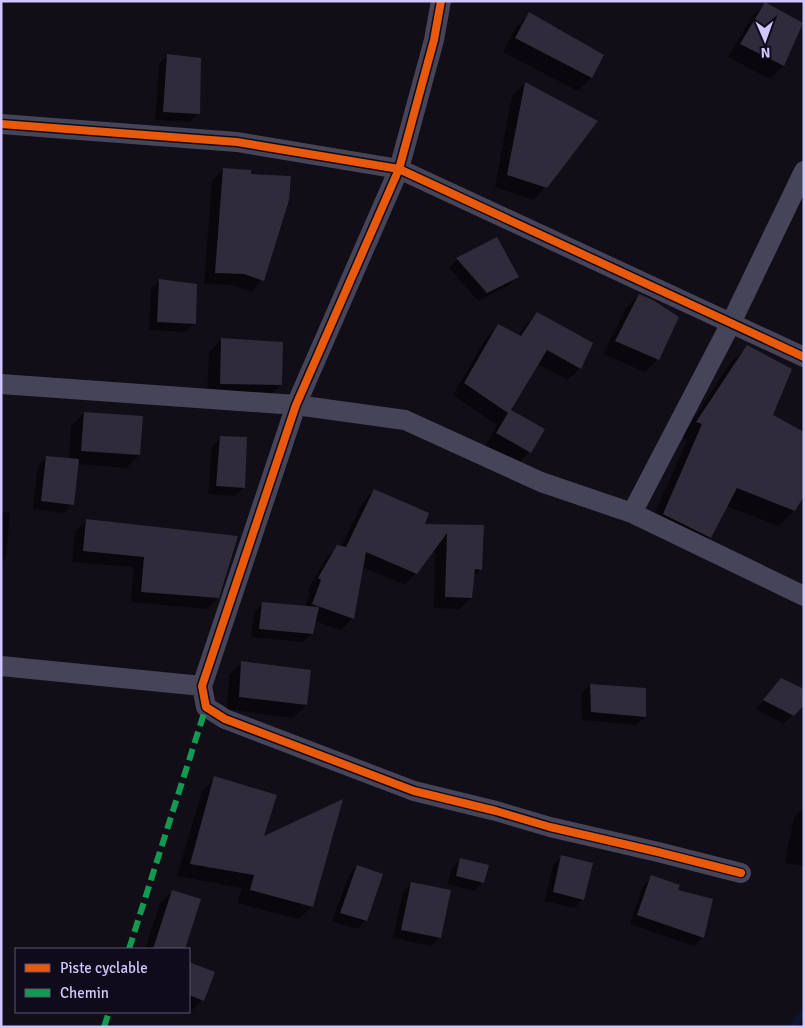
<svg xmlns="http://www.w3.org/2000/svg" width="805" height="1028" font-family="Signika,sans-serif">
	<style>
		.shadow { fill: #0007 }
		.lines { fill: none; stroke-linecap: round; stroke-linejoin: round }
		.stream { stroke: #0a1534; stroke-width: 6 }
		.building { fill: #2f2b3b }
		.minor { stroke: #464459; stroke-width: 20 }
		.quiet { stroke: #139951; stroke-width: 6; stroke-dasharray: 12 6; stroke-linecap: butt }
		.cycleway-casing { stroke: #0f0b1b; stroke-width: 11 }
		.cycleway { stroke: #e8590c; stroke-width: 8 }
	</style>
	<rect width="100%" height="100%" fill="#110e18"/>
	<path class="shadow" d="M 765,4 L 801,24 L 783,66 L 770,79 L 728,57 L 752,17 Z
		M 529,14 L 602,56 L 591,78 L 578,91 L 503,52 L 516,27 Z
		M 168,55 L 198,113 L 190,122 L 155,120 L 159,64 Z
		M 525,83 L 546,187 L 533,200 L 495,187 L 512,96 Z
		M 224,169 L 262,280 L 251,292 L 232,285 L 204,284 L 212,181 Z
		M 457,259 L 518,277 L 509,285 L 478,301 L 449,268 Z
		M 159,280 L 194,323 L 186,332 L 149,330 L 151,289 Z
		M 639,295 L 658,359 L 645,372 L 603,354 L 626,308 Z
		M 537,313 L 580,368 L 568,380 L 538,364 L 509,411 L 530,452 L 518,464 L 485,446 L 497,425 L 453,395 L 486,338 L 498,326 L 518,336 L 525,326 Z
		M 222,339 L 281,385 L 268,398 L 207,396 L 209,352 Z
		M 747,347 L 771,415 L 804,433 L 804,502 L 800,500 L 794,510 L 779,526 L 726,506 L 710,537 L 694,553 L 648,529 L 687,440 L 682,437 L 731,362 Z
		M 84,413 L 139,455 L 126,468 L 77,464 L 72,504 L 64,513 L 33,509 L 38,466 L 47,457 L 69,459 L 71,426 Z
		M 221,438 L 244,487 L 235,496 L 208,494 L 212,446 Z
		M 374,491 L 423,525 L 483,526 L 481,569 L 473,577 L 471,598 L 459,609 L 434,608 L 435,546 L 416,573 L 405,585 L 362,567 L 353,618 L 341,630 L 315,621 L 312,634 L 303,642 L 251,637 L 254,612 L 263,603 L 305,607 L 310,592 L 307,591 L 326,558 L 338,546 L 341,547 L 363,502 Z
		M 1,512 L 10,513 L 6,558 L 1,562 Z
		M 86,521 L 218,598 L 207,609 L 131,602 L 134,567 L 72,562 L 75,532 Z
		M 242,662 L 306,705 L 293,718 L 227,709 L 229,675 Z
		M 590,685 L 645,717 L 636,725 L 582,720 L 581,694 Z
		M 773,689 L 793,715 L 784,724 L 756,709 Z
		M 215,778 L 262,839 L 312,906 L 299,919 L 237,903 L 242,888 L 177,876 L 202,791 Z
		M 803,808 L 804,866 L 785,863 L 794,817 Z
		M 562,857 L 583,899 L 574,908 L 545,901 L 553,865 Z
		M 461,859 L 483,882 L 474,891 L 448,884 L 452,868 Z
		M 357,866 L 366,920 L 357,929 L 332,921 L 349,875 Z
		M 652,877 L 703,937 L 694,946 L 630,924 L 643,886 Z
		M 412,883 L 440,937 L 431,946 L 393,938 L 403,892 Z
		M 172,891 L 200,900 L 184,949 L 145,949 L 160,903 Z
		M 189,963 L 213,972 L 202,1000 L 190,1012 L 189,1012 Z"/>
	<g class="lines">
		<path class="stream" d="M 792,1027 L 804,1012"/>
	</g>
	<path class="building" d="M 765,2 L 803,23 L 784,66 L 740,44 Z
		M 529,12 L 604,55 L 592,78 L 515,38 Z
		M 167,54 L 201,58 L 200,114 L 163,112 Z
		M 525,82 L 598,121 L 547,188 L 507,175 Z
		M 223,168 L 251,170 L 251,174 L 291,176 L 289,200 L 264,281 L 244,274 L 215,273 Z
		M 497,237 L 519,277 L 487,293 L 456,258 Z
		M 159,279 L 197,284 L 196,324 L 157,322 Z
		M 639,294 L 653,300 L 679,317 L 659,360 L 615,341 Z
		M 537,312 L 593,343 L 581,369 L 547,350 L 511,410 L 545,429 L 531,453 L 496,433 L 508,413 L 464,383 L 498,324 L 521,336 Z
		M 221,338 L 283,342 L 282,385 L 220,384 Z
		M 747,345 L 792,369 L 773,415 L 804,432 L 804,496 L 795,511 L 737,488 L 711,538 L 663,514 L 702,424 L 696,422 Z
		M 84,412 L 143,416 L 140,455 L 81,451 Z
		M 220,436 L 247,437 L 245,488 L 216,486 Z
		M 46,456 L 79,459 L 74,505 L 41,501 Z
		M 374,489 L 429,513 L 425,524 L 484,525 L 482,570 L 475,569 L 472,598 L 445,597 L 447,533 L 417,574 L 366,552 L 354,619 L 312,604 L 321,580 L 318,578 L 337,545 L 346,547 Z
		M 86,519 L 238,536 L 219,598 L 141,592 L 144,557 L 83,551 Z
		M 262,602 L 319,607 L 313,634 L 259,629 Z
		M 241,661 L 311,670 L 307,705 L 239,697 Z
		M 781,678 L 804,689 L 804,705 L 794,716 L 763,700 Z
		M 590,684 L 646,688 L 646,717 L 591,712 Z
		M 214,776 L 277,795 L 264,836 L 343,799 L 313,907 L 250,890 L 254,875 L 190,864 Z
		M 561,855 L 593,863 L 584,900 L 553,892 Z
		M 460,858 L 489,865 L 484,883 L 456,876 Z
		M 357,865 L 383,874 L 367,921 L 340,913 Z
		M 651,875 L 680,885 L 678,890 L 713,899 L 704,938 L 637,915 Z
		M 411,882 L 451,890 L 441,938 L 401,930 Z
		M 172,890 L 201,899 L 185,949 L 153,949 Z
		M 189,962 L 215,972 L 204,1001 L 189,995 Z"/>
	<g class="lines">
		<path class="minor" d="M 441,1 L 434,40 L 399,169 L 296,405 L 202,686 L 206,707 L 225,719 L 414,791 L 496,811 L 550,827 L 658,852 L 741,873
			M 1,124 L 237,142 L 399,169 L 804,357
			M 804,171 L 731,323 L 632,513 L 804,596
			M 1,384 L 296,405 L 405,420 L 541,482 L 632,513
			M 1,666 L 202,686"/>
		<path class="quiet" d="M 129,949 L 206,707
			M 104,1027 L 109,1012"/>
		<defs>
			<path id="cycleway" d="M 441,1 L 434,40 L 399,169 L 296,405 L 202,686 L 206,707 L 225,719 L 414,791 L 496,811 L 550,827 L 658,852 L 741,873
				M 1,124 L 237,142 L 399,169 L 804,357"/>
		</defs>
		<use href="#cycleway" class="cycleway-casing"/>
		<use href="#cycleway" class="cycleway"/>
	</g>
	<rect width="805" height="1028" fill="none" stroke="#d1c6fe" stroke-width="5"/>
	<rect x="15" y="948" width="175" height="65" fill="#0f0b1b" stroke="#5d5676"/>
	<rect x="25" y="964" width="25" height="8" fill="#e8590c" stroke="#5d5676"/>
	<text x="60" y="973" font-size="15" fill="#d1c6fe">Piste cyclable</text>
	<rect x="25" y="989" width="25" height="8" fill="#139951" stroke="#5d5676"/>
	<text x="60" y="998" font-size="15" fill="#d1c6fe">Chemin</text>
	<g transform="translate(765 40) rotate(178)" stroke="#0f0b1b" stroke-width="4" paint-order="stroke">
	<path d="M0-4L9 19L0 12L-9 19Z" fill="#d1c6fe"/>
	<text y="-8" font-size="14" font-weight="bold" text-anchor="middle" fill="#d1c6fe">N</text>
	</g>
</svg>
